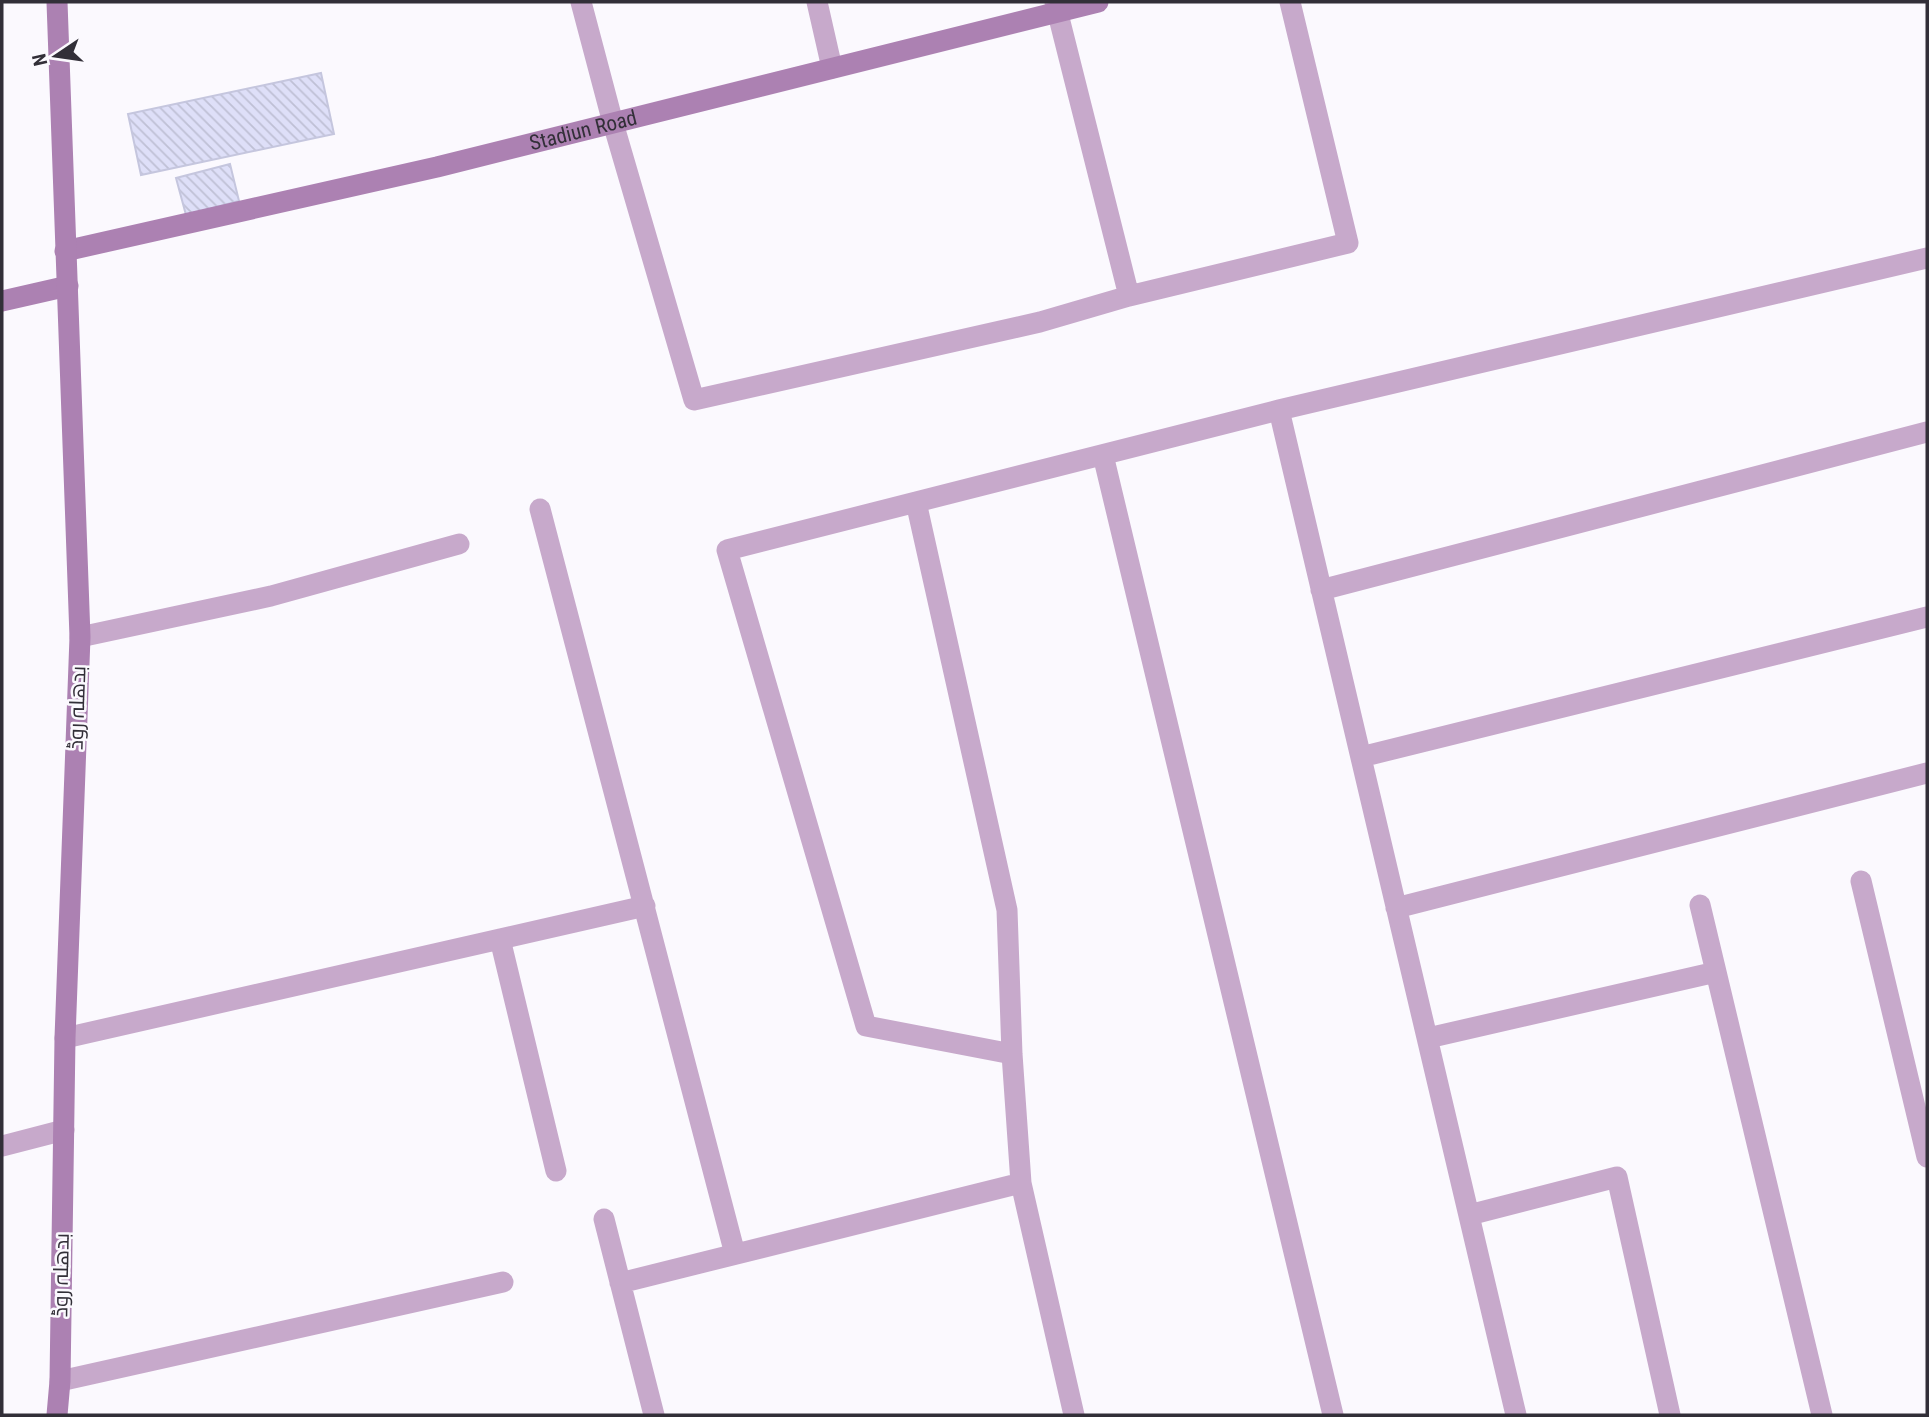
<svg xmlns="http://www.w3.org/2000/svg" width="1929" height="1417" font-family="'Roboto Condensed',Cairo,sans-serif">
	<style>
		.building { fill: url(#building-back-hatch); stroke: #c5c6de; stroke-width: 2 }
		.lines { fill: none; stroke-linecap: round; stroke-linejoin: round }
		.street { stroke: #c7a9cb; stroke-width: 21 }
		.secondary { stroke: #ac81b2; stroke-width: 21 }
		.labels { text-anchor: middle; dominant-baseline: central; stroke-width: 5; stroke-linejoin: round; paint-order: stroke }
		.street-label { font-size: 21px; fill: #322f38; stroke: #fbf9fe }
	</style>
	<defs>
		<pattern id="building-back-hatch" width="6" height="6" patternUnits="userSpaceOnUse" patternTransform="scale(1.75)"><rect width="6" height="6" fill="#dedff8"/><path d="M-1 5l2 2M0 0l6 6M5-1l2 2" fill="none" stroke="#bfc0d5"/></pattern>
	</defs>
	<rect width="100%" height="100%" fill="#fbf9fe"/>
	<path class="building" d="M 321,73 L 334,134 L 141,175 L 128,114 Z
		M 230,164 L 239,201 L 186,215 L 176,178 Z"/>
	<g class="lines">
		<path class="street" d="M 581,2 L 613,123 L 694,400 L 1040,322 L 1129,296 L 1348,243 L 1290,2
			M 817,2 L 832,68
			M 1055,2 L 1129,296
			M 1279,410 L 1516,1415
			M 1103,455 L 1333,1415
			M 916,502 L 1007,910 L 1012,1054 L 1021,1183 L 1074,1415
			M 540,509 L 735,1254
			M 1321,590 L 1927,432
			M 80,637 L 271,596 L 459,544
			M 1361,757 L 1927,617
			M 1861,881 L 1927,1157
			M 1700,905 L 1822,1415
			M 1396,908 L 1927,773
			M 500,939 L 556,1171
			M 65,1038 L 645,906
			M 1428,1038 L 1716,972
			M 1012,1054 L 866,1026 L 727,550 L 1279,410 L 1927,258
			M 2,1146 L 64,1130
			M 1469,1215 L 1617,1177 L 1670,1415
			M 604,1219 L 654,1415
			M 620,1283 L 1021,1183
			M 60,1381 L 503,1282"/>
		<g class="secondary">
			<path id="s1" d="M 65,251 L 437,167 L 1098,2"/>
			<path d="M 2,301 L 68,286"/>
			<path d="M 57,1415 L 60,1381 L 65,1038 L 80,637 L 57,2"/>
		</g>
	</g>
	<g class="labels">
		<g class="street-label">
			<text stroke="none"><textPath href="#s1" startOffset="532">Stadiun Road</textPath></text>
			<text transform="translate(77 708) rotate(-88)">بدھلہ روڈ</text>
			<text transform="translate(61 1275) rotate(-89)">بدھلہ روڈ</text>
		</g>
	</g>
	<rect width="1929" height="1417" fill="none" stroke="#322f38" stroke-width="7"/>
	<g transform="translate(56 56) rotate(257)" stroke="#fbf9fe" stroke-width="5" paint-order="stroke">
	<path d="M0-5L12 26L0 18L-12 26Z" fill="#322f38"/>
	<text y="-10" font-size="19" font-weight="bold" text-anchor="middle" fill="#322f38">N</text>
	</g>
</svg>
